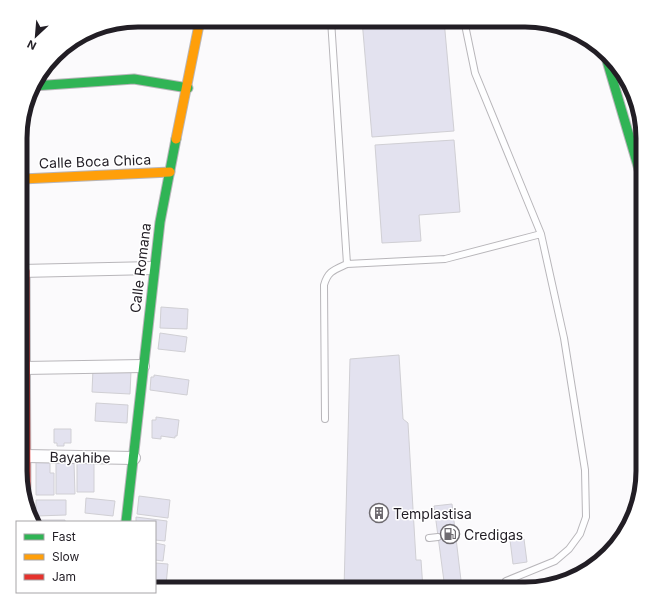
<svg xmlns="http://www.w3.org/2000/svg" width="663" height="609" font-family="Inter,sans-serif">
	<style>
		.building { fill: #e3e2ef; stroke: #d0cfd4 }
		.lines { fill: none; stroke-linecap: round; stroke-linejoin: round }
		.lane-casing { stroke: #b8b6ba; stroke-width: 8 }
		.street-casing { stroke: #b8b6ba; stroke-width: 14 }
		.fast-casing { stroke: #b8b6ba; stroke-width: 11 }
		.slow-casing { stroke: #b8b6ba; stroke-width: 11 }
		.jam-casing { stroke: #b8b6ba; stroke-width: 11 }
		.lane { stroke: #fefeff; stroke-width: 6 }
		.street { stroke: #fefeff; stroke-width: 12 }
		.fast { stroke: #30b455; stroke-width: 9 }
		.slow { stroke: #ff9f0a; stroke-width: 9 }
		.jam { stroke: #e5322d; stroke-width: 9 }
		.labels { text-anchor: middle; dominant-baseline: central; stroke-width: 3; stroke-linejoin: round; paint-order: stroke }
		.street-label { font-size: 14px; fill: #221e25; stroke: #fff }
		.poi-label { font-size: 14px; fill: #221e25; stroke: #fff; text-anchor: start }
		.rim { fill: none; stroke: #221e25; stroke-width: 5 }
	</style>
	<rect width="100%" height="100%" fill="#fbfafc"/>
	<path class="building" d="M 362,20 L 444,20 L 454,131 L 372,137 Z
		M 454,140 L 460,212 L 419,215 L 421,241 L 382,243 L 375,145 Z
		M 161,307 L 188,309 L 187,329 L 160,328 Z
		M 160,333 L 187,337 L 185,352 L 158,349 Z
		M 399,355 L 403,419 L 408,423 L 416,560 L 421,560 L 423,589 L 344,589 L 350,359 Z
		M 93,369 L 131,371 L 130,394 L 92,392 Z
		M 154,375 L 189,380 L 187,395 L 150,390 L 151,377 L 154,377 Z
		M 96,403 L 128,405 L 127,423 L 95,421 Z
		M 156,417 L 179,420 L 177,436 L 175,436 L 175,438 L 161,436 L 161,439 L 152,438 L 152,420 L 156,420 Z
		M 54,429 L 71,429 L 71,443 L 64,443 L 64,446 L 57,446 L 57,443 L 54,443 Z
		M 36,460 L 50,460 L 50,473 L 54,473 L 54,495 L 36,495 Z
		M 56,462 L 74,462 L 75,494 L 56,494 Z
		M 77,462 L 94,462 L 94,492 L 77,492 Z
		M 139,496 L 170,500 L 168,518 L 137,514 Z
		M 86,498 L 115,501 L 113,516 L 85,513 Z
		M 36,500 L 66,500 L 66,515 L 36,516 Z
		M 452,504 L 462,589 L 445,589 L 434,506 Z
		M 136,517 L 167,521 L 165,541 L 155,540 L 155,522 L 136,522 Z
		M 36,520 L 65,520 L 65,522 L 36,522 Z
		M 524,539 L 527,562 L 513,564 L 510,540 Z
		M 155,543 L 165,545 L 163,561 L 155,560 Z
		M 155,563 L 168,564 L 166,585 L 155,584 Z"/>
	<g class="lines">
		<defs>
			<path id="lane" d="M 331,20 L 347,264
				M 464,20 L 475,73 L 541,234 L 564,338 L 585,470 L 586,517 L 580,534 L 569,549 L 555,561 L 506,581
				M 325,419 L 324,285 C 328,271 334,270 347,264 L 445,259 L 541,234
				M 429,538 L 438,537"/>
			<path id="street" d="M 21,271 L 153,268
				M 24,368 L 143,366
				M 26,456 L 134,458"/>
			<path id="fast" d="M 605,54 L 643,183
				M 33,86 L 134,79 L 188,88
				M 126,522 L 160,222 L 176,139"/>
			<path id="slow" d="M 176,139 L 200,20
				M 22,179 L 170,172"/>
			<path id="jam" d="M 25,271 L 26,504"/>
		</defs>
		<use href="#lane" class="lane-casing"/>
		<use href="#street" class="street-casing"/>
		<use href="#fast" class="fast-casing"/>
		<use href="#slow" class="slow-casing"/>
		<use href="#jam" class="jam-casing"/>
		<use href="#lane" class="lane"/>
		<use href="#street" class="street"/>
		<use href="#fast" class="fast"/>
		<use href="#slow" class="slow"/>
		<use href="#jam" class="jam"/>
	</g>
	<defs>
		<symbol id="building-ring" viewBox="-11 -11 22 22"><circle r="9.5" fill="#fff" stroke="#6e6b70" stroke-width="1.5"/><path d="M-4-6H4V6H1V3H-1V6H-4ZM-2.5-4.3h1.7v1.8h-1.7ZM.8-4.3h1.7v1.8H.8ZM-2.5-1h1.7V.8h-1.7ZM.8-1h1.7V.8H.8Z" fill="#6e6b70"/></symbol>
		<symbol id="fuel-ring" viewBox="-11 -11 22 22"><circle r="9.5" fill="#fff" stroke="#6e6b70" stroke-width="1.5"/><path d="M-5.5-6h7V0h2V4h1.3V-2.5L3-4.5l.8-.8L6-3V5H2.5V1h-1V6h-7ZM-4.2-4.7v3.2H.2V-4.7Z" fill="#6e6b70"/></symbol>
	</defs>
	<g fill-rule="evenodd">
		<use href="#building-ring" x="368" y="502" width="22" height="22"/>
		<use href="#fuel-ring" x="439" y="523" width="22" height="22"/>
	</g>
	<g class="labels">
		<g class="street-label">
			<text transform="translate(95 161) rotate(-2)">Calle Boca Chica</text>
			<text transform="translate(140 268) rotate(-83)">Calle Romana</text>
			<text transform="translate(80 457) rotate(1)">Bayahibe</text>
		</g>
		<g class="poi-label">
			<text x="393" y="513">Templastisa</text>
			<text x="464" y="534">Credigas</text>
		</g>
	</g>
	<path d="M0 0H663V609H0ZM138 27H525A111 111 0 0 1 636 138V471A111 111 0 0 1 525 582H138A111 111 0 0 1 27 471V138A111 111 0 0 1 138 27Z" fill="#fff" fill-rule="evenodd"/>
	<path class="rim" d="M138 27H525A111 111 0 0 1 636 138V471A111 111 0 0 1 525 582H138A111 111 0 0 1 27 471V138A111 111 0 0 1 138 27Z"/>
	<rect x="16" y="521" width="140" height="72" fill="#ffffff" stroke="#a7a5a8"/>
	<rect x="24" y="534" width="20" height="6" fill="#30b455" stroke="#a7a5a8"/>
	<text x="52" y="541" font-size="12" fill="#221e25">Fast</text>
	<rect x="24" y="554" width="20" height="6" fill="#ff9f0a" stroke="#a7a5a8"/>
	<text x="52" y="561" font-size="12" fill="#221e25">Slow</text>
	<rect x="24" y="574" width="20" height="6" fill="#e5322d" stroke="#a7a5a8"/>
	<text x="52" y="581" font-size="12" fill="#221e25">Jam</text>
	<g transform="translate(36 36) rotate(206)" stroke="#ffffff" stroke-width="3" paint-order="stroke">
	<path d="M0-3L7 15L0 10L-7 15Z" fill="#221e25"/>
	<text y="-6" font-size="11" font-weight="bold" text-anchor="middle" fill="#221e25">N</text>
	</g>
</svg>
